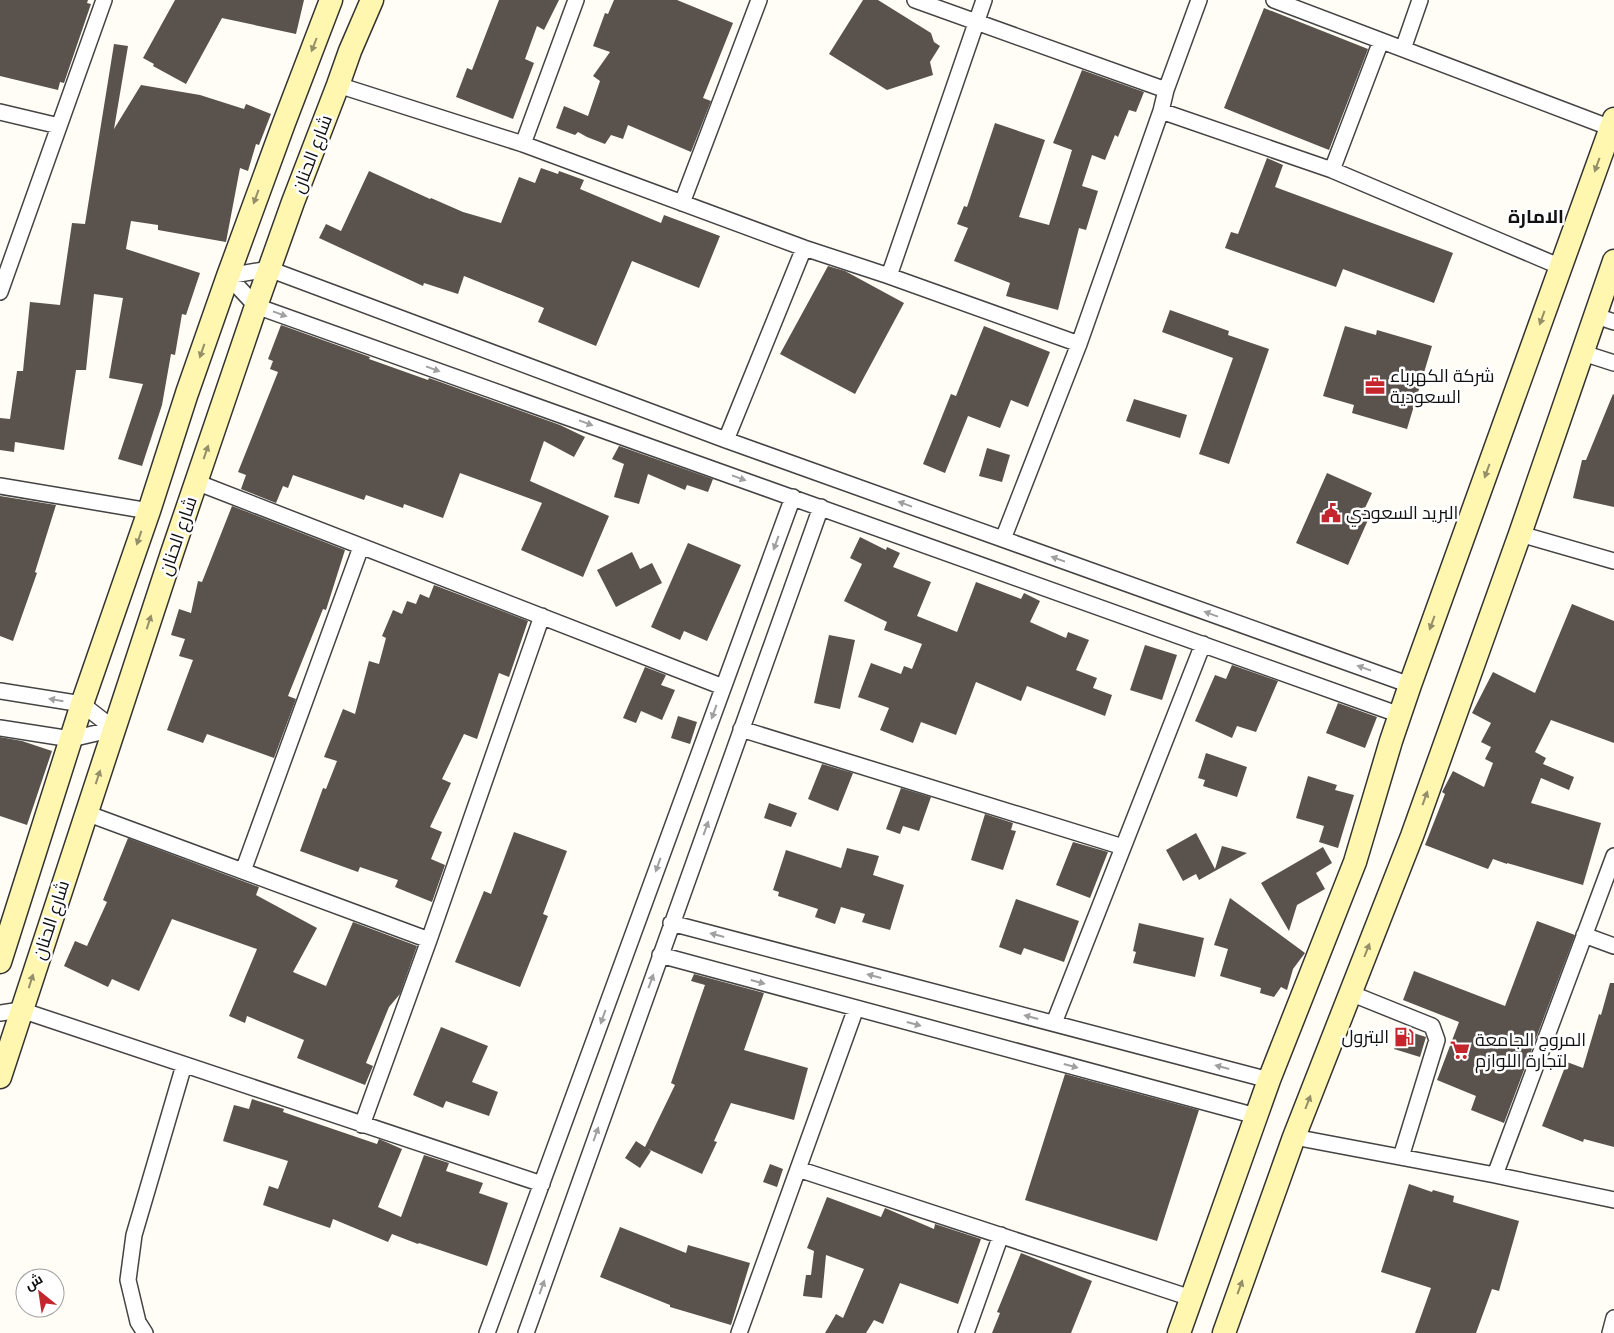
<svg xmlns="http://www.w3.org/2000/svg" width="1614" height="1333" font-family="'Zilla Slab',Cairo,serif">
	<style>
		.building { fill: #5a524d }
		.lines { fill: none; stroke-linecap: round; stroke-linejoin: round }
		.street-casing { stroke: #444; stroke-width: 18 }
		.secondary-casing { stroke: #333; stroke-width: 25 }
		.street { stroke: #fff; stroke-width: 15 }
		.secondary { stroke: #fff6b0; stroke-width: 22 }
		.oneway { fill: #948f68 }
		.oneway2 { fill: #a0a0a0 }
		.labels { text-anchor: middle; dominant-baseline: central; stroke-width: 5; stroke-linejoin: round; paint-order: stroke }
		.street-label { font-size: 18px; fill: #111; stroke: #fff }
		.poi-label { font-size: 18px; fill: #111; stroke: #fff; text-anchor: start }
		.neighbourhood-label { font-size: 19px; font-weight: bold; fill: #111; stroke: #fff }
	</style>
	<rect width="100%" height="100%" fill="#fffdf5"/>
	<path class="building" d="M 0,0 L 88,0 L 87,3 L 91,4 L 64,83 L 60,82 L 58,90 L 0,76 Z
		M 175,0 L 304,0 L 296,34 L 222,18 L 186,84 L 153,66 L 154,64 L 143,58 Z
		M 499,0 L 559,0 L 544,30 L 537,26 L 525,59 L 534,63 L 513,119 L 456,97 L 467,68 L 472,70 Z
		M 614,0 L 677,0 L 733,23 L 703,98 L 711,101 L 691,152 L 628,125 L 623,139 L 611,135 L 605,144 L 587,137 L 578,132 L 575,135 L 556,128 L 564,106 L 588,116 L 600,81 L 593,76 L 610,52 L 593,46 L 605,13 L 608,14 Z
		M 863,0 L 878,0 L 931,33 L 934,42 L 940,46 L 930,62 L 933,75 L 887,90 L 829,54 Z
		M 1264,8 L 1368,49 L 1329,150 L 1224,108 Z
		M 114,44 L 128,46 L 114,129 L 141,85 L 200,95 L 244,109 L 246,104 L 271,114 L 259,145 L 256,144 L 248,171 L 240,168 L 226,242 L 158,230 L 158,225 L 131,221 L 126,249 L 200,273 L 186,315 L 182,314 L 175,355 L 171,354 L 162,405 L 142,466 L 118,459 L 143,384 L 109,378 L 123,298 L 94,294 L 86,370 L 76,370 L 64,450 L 15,442 L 14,452 L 0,450 L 0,418 L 10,419 L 17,371 L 23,371 L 30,302 L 60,305 L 72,223 L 85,224 Z
		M 1082,70 L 1144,92 L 1136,112 L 1129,110 L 1118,137 L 1115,135 L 1105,160 L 1092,155 L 1082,186 L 1098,191 L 1086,230 L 1079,228 L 1058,310 L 1006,296 L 1010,283 L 954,261 L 968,228 L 957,224 L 964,206 L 967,207 L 995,123 L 1045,140 L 1019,217 L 1049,225 L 1072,150 L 1053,143 Z
		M 1267,158 L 1283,165 L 1275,187 L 1453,253 L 1434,303 L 1343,269 L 1336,287 L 1225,248 L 1231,232 L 1238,234 Z
		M 541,168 L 558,174 L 559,171 L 584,180 L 580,189 L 661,223 L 664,215 L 720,236 L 699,288 L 632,261 L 596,346 L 538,322 L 544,308 L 464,276 L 458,294 L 424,283 L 423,286 L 319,238 L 326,224 L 341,231 L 369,171 L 430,199 L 431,198 L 463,212 L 501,223 L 519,177 L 535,183 Z
		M 828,266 L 845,271 L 904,303 L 855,394 L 780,354 Z
		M 1170,310 L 1229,331 L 1228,335 L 1269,349 L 1229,464 L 1199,454 L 1233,358 L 1162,332 Z
		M 281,325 L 370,357 L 369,359 L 428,380 L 429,378 L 560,425 L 585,437 L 574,457 L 544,441 L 530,481 L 609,516 L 583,577 L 521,550 L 542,503 L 460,473 L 443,518 L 404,504 L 403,508 L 366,495 L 364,500 L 293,475 L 288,488 L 283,486 L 276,503 L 241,489 L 246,475 L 238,472 L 278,372 L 270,369 L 273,361 L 268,359 Z
		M 984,326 L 1050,352 L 1028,407 L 1011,400 L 1000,428 L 968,416 L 945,473 L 923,464 L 951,394 L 956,396 Z
		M 1345,326 L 1376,335 L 1377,330 L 1432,346 L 1407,429 L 1352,413 L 1354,405 L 1323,396 Z
		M 1613,394 L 1614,395 L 1614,507 L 1573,498 L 1582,460 L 1586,460 Z
		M 1134,399 L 1187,415 L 1180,438 L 1126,421 Z
		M 619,446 L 713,479 L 708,492 L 687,485 L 685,490 L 648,474 L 639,504 L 614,497 L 624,464 L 612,459 Z
		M 987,448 L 1010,455 L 1002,482 L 979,476 Z
		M 1327,473 L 1372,493 L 1365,508 L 1372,511 L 1348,565 L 1296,543 Z
		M 0,496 L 56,505 L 35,572 L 37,573 L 13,641 L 0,636 Z
		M 232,506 L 345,550 L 326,610 L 323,609 L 288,696 L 296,699 L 274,758 L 207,734 L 203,743 L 167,730 L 193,660 L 179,656 L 185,639 L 171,635 L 179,609 L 191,613 L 198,581 L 202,582 Z
		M 860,537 L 886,550 L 887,547 L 900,553 L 893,567 L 931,582 L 917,616 L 957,632 L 976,582 L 1021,599 L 1024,593 L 1040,601 L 1030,622 L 1066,638 L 1068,632 L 1089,640 L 1076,670 L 1097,678 L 1093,688 L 1112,695 L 1105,716 L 1027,686 L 1021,701 L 976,682 L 956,735 L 921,722 L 913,743 L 880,730 L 889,708 L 858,697 L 871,663 L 901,674 L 904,666 L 912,669 L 922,644 L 884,630 L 887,622 L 844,601 L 862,564 L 850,558 Z
		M 688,543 L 741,565 L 707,641 L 684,631 L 680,640 L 651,627 Z
		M 632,552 L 640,569 L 652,563 L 662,583 L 616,607 L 597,570 Z
		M 434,585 L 528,621 L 509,677 L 499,673 L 477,739 L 464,734 L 442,779 L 451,783 L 430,827 L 442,832 L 431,859 L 445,865 L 432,902 L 395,887 L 398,880 L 360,867 L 358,872 L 300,851 L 323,788 L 326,789 L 337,761 L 324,757 L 343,709 L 355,714 L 369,661 L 379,664 L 386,638 L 382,636 L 393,610 L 402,614 L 407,601 L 416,604 L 420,594 L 429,598 Z
		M 1572,604 L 1614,621 L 1614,743 L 1551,720 L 1535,752 L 1546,758 L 1543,764 L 1574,777 L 1569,790 L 1541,778 L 1531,803 L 1601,823 L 1583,885 L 1507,863 L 1507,864 L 1493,859 L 1488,869 L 1425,845 L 1445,794 L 1442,792 L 1453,771 L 1484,787 L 1493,763 L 1485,759 L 1491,747 L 1481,742 L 1491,723 L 1472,713 L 1493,672 L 1535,693 Z
		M 829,635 L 855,640 L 840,709 L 814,703 Z
		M 1145,645 L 1177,655 L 1162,700 L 1130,690 Z
		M 1232,665 L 1278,681 L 1256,732 L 1237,726 L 1232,738 L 1195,721 L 1215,675 L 1226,679 Z
		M 645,667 L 666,675 L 661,685 L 675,690 L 662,720 L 641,711 L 636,723 L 623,718 Z
		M 1338,703 L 1377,717 L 1365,748 L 1326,733 Z
		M 678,716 L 697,722 L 690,744 L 671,738 Z
		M 0,737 L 22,741 L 52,751 L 27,825 L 0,816 Z
		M 1206,753 L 1247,767 L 1237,797 L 1203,786 L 1205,780 L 1198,778 Z
		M 822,764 L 853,773 L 838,811 L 808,799 Z
		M 1308,776 L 1337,785 L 1335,790 L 1354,795 L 1338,848 L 1319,842 L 1324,826 L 1296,818 Z
		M 901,788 L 931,797 L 919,831 L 903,826 L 900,834 L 886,829 Z
		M 769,803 L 797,813 L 791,827 L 764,818 Z
		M 985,814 L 1013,823 L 1011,830 L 1016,831 L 1003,870 L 971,860 Z
		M 514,832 L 567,851 L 543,914 L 548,916 L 520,987 L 455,962 L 484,891 L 491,894 Z
		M 1196,833 L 1215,869 L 1222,846 L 1247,853 L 1199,880 L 1196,874 L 1183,881 L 1166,850 Z
		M 128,838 L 259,887 L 256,895 L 317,928 L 293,972 L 326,986 L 353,922 L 417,946 L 400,994 L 389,1007 L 366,1063 L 373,1066 L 365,1085 L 297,1058 L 304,1040 L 247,1016 L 245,1023 L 229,1016 L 257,949 L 172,919 L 139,991 L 112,979 L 108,987 L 64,966 L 75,941 L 87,946 L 107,902 L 103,900 Z
		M 1073,842 L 1108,852 L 1090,898 L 1056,885 Z
		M 1323,847 L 1332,863 L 1316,873 L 1325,889 L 1297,905 L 1289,931 L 1261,883 Z
		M 847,848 L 879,856 L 873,875 L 904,885 L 890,930 L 862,922 L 865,914 L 841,907 L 835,924 L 815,917 L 818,909 L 778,896 L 779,892 L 773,890 L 786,850 L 841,868 Z
		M 1230,898 L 1305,953 L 1293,969 L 1287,990 L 1281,987 L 1274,997 L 1260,993 L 1261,988 L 1220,976 L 1228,949 L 1214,945 Z
		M 1016,899 L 1079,921 L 1064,962 L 1024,948 L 1021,955 L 999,947 Z
		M 1537,921 L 1575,935 L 1504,1123 L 1471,1110 L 1476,1096 L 1437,1080 L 1459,1022 L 1403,1000 L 1414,971 L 1505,1006 Z
		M 1139,923 L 1204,938 L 1195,977 L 1133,963 L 1136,952 L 1133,951 Z
		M 694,974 L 764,993 L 744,1050 L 808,1068 L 794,1120 L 731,1103 L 714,1141 L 717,1142 L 702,1174 L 648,1149 L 651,1151 L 640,1168 L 625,1158 L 636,1141 L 645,1147 L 675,1085 L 671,1083 L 705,985 L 691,981 Z
		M 1610,983 L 1614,983 L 1614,1147 L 1584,1139 L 1583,1142 L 1542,1126 L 1567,1062 L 1583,1068 L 1599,1014 L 1601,1015 Z
		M 441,1027 L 488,1046 L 472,1082 L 498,1092 L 489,1116 L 446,1101 L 443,1108 L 413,1095 Z
		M 1401,1029 L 1426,1037 L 1420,1057 L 1394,1049 Z
		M 1065,1074 L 1199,1110 L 1157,1241 L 1025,1200 Z
		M 252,1099 L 284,1109 L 283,1112 L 377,1144 L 379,1139 L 402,1149 L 378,1207 L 401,1217 L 424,1155 L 449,1163 L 446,1171 L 483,1183 L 479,1193 L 508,1203 L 487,1266 L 419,1243 L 418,1244 L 392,1234 L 388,1242 L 333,1219 L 330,1228 L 263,1205 L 269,1186 L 278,1189 L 288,1161 L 223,1141 L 234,1105 L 249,1109 Z
		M 770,1164 L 783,1169 L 777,1187 L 763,1182 Z
		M 1409,1184 L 1432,1192 L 1433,1190 L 1454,1196 L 1453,1202 L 1519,1221 L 1499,1291 L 1492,1289 L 1476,1333 L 1415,1333 L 1431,1288 L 1381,1272 Z
		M 827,1197 L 881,1217 L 885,1208 L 934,1229 L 935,1224 L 981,1239 L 958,1304 L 900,1283 L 883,1324 L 874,1320 L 866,1333 L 825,1333 L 836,1314 L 843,1318 L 864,1269 L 826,1255 L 822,1298 L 803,1296 L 806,1275 L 811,1275 L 814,1251 L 807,1248 Z
		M 620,1227 L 686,1253 L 688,1245 L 750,1263 L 731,1325 L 670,1307 L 670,1305 L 600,1277 Z
		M 1021,1253 L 1092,1281 L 1071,1333 L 992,1333 L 1000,1313 L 997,1312 Z"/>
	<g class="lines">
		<defs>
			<path id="street" d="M 915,0 L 1166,90
				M 1274,0 L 1611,128
				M 1403,49 L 1420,0
				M 338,85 L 523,144 L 804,248 L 889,276 L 1079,344
				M 1161,111 L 1332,170 L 1561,267
				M 0,112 L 59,126
				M 523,144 L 576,0
				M 1332,170 L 1381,41
				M 682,203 L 759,0
				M 228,276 L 269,269 L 726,440 L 1410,685
				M 228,276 L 256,306 L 1400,715
				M 889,276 L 984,0
				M 0,292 L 104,0
				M 1596,316 L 1614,322
				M 1583,353 L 1614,363
				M 726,440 L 804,248
				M 196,482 L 723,687
				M 0,486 L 149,511
				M 1520,534 L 1614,561
				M 1003,539 L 1079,344 L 1161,111 L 1166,90 L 1199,0
				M 0,691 L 82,704 L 114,729
				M 0,728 L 71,739 L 114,729
				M 741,729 L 1123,847
				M 86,813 L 429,940
				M 243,871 L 361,547
				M 671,923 L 1269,1080
				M 1584,935 L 1614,946
				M 660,955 L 1256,1116
				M 1350,993 L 1432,1026 L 1437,1040 L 1401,1157
				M 0,1013 L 21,1010 L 542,1184
				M 1054,1023 L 1203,644
				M 362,1125 L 429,940 L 542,616
				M 1294,1137 L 1495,1175 L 1614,856
				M 798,1169 L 1191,1298
				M 1495,1175 L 1614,1200
				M 145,1333 L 138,1322 L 128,1280 L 134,1235 L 184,1065
				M 487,1333 L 793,497
				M 526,1333 L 821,507
				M 739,1333 L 856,1008
				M 966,1333 L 1001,1235
				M 1610,1333 L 1614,1318"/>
			<path id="secondary" d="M 0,962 L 82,704 L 149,511 L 187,393 L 228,276 L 284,123 L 331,0
				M 0,1077 L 172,553 L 256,306 L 293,202 L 338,85 L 350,51 L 372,0
				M 1179,1333 L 1269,1080 L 1355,862 L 1391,741 L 1410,685 L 1614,119
				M 1224,1333 L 1294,1137 L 1412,836 L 1520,534 L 1614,261"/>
		</defs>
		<use href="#street" class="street-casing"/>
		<use href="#secondary" class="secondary-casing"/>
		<use href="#street" class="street"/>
		<use href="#secondary" class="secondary"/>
	</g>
	<defs><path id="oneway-solid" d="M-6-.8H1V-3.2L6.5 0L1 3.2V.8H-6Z" transform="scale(1.25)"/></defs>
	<g class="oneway">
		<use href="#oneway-solid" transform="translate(314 45) rotate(111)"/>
		<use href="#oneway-solid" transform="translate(1597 165) rotate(110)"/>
		<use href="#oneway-solid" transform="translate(256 197) rotate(110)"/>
		<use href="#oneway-solid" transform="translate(1542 318) rotate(110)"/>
		<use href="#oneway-solid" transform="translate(202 351) rotate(109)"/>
		<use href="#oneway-solid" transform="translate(206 452) rotate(-71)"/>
		<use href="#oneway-solid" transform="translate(1487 471) rotate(110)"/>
		<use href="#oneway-solid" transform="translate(139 538) rotate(109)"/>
		<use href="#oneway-solid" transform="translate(149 622) rotate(-72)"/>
		<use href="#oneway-solid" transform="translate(1432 623) rotate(110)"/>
		<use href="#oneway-solid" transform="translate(98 777) rotate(-72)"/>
		<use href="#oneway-solid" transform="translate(1425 798) rotate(-70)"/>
		<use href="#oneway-solid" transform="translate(1367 950) rotate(-69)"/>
		<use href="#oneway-solid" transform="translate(31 981) rotate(-72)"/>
		<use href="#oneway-solid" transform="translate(1308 1102) rotate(-69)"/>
		<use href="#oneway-solid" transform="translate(1240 1287) rotate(-70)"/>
	</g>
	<g class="oneway2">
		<use href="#oneway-solid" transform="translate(280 314) rotate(20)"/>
		<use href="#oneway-solid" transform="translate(433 369) rotate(20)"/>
		<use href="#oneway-solid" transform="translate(586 423) rotate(20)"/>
		<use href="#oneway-solid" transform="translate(739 478) rotate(20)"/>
		<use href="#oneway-solid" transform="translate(905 504) rotate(-160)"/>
		<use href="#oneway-solid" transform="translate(776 543) rotate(110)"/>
		<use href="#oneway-solid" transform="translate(1058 559) rotate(-160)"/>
		<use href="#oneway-solid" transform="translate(1211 614) rotate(-160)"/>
		<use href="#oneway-solid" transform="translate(1364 668) rotate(-160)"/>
		<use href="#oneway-solid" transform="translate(56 700) rotate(-170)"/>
		<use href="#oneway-solid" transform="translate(714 712) rotate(110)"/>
		<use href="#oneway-solid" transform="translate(706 828) rotate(-70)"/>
		<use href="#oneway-solid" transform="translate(658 865) rotate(110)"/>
		<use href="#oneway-solid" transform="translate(717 935) rotate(-165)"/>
		<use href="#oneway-solid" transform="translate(874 976) rotate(-165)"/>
		<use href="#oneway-solid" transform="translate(651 981) rotate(-70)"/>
		<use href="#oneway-solid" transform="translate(758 982) rotate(15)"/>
		<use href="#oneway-solid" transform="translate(603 1017) rotate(110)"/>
		<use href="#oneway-solid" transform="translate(1031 1017) rotate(-165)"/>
		<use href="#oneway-solid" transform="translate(914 1024) rotate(15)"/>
		<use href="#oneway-solid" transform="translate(1071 1066) rotate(15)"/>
		<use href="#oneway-solid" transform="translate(1222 1067) rotate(-165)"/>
		<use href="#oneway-solid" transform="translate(596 1134) rotate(-70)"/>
		<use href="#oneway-solid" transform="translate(542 1287) rotate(-70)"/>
	</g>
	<defs>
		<symbol id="office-bare" viewBox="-9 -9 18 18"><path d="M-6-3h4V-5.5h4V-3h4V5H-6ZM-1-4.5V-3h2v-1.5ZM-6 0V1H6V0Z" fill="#c4262e" stroke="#fff" stroke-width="2.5" paint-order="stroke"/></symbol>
		<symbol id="civic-bare" viewBox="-9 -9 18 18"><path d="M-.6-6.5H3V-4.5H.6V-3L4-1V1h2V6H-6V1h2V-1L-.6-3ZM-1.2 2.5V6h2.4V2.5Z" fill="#c4262e" stroke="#fff" stroke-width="2.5" paint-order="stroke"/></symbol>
		<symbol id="fuel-bare" viewBox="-9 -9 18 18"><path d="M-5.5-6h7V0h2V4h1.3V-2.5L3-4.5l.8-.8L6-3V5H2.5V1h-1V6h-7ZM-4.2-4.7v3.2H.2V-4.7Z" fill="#c4262e" stroke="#fff" stroke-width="2.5" paint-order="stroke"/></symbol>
		<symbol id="supermarket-bare" viewBox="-9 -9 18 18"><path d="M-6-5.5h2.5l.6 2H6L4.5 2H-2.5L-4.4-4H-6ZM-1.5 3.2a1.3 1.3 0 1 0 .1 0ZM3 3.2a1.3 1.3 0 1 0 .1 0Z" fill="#c4262e" stroke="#fff" stroke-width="2.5" paint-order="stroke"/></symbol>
	</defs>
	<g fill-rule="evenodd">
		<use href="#office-bare" x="1361" y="372" width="28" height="28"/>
		<use href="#civic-bare" x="1317" y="499" width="28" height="28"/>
		<use href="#fuel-bare" x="1390" y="1023" width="28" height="28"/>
		<use href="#supermarket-bare" x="1446" y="1036" width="28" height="28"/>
	</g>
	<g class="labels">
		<g class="street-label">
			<text transform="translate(312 154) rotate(-69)">شارع الحنان</text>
			<text transform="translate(178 536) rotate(-71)">شارع الحنان</text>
			<text transform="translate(51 920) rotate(-72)">شارع الحنان</text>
		</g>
		<g class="poi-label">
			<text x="1390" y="376">شركة الكهرباء<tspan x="1390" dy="21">السعودية</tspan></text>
			<text x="1346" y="513">البريد السعودي</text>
			<text x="1389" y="1037" text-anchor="end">البترول</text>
			<text x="1475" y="1040">المروج الجامعة<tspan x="1475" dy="21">لتجارة اللوازم</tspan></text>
		</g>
		<g class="neighbourhood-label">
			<text x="1536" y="216">الامارة</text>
		</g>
	</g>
	<g transform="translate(40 1293) rotate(330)"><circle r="24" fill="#ffffff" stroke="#a0a0a0"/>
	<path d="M0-4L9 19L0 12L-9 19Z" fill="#c4262e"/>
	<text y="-8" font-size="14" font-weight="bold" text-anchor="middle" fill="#111111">ش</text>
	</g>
</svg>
